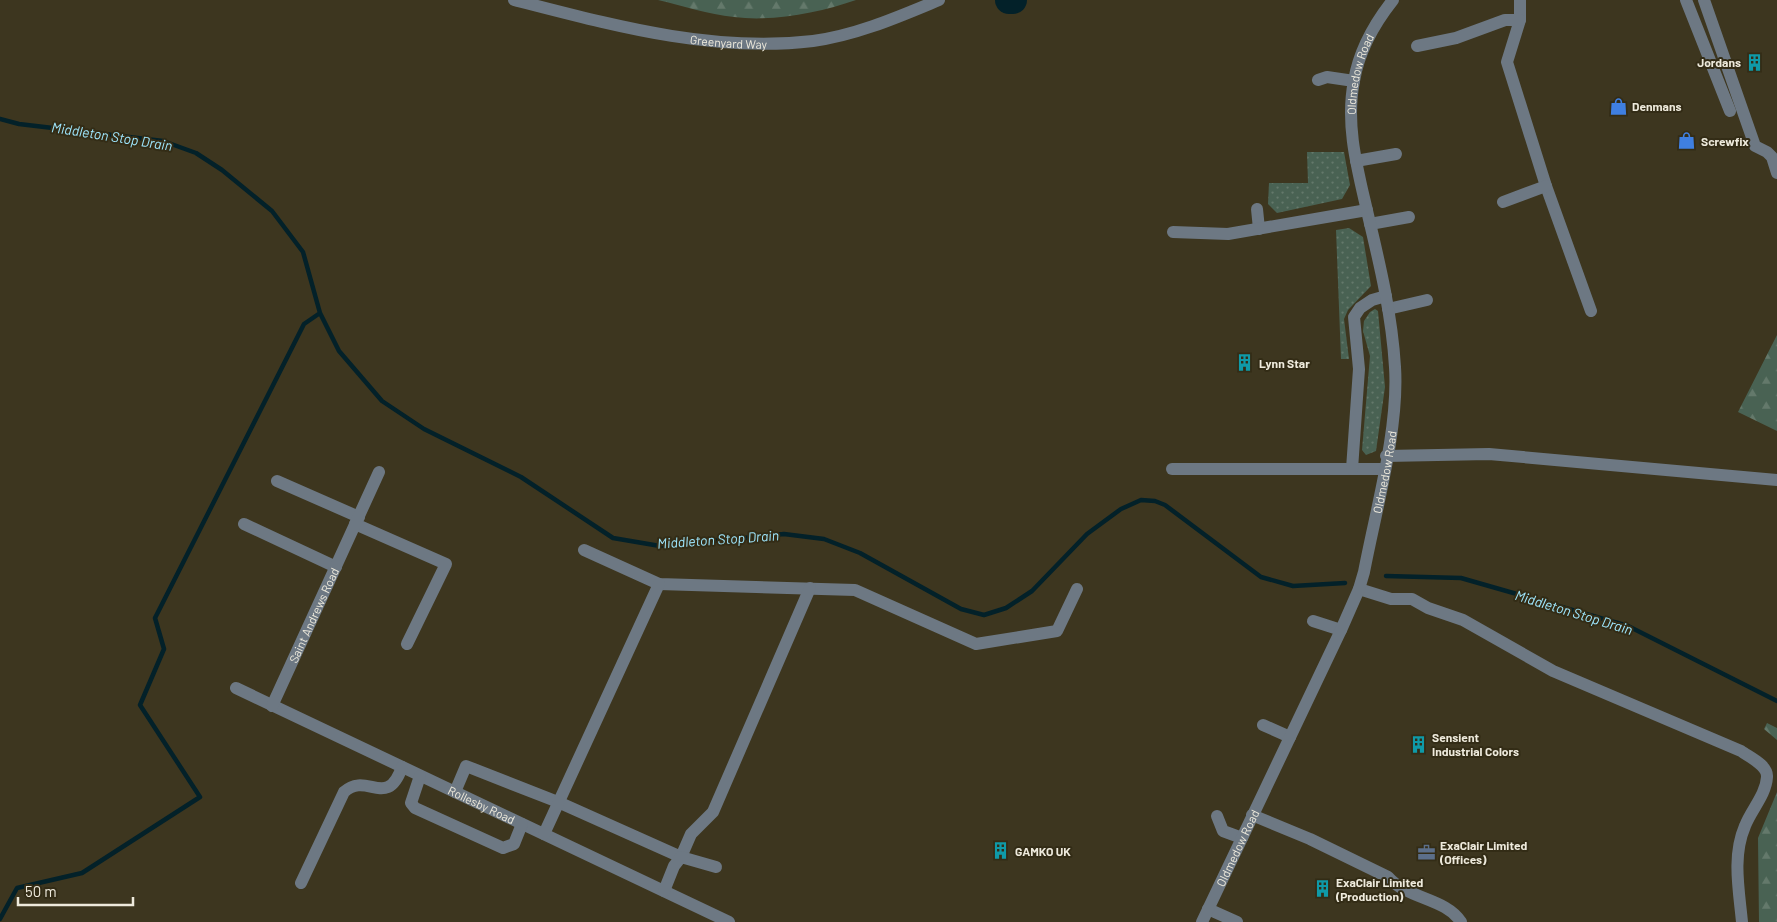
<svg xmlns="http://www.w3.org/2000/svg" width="1777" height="922" font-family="Barlow,sans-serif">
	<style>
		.green { fill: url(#green-dots) }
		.forest { fill: url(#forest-firs) }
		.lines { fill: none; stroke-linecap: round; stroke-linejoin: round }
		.stream { stroke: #032129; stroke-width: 4.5 }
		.river { stroke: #032129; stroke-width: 28 }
		.minor { stroke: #6d7883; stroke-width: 12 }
		.labels { text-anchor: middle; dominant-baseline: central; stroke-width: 4; stroke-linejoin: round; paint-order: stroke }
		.street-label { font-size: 12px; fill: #eeeadc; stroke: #332c16 }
		.poi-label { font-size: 12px; font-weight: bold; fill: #eeeadc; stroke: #332c16; text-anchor: start }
		.water-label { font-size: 14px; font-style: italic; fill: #9fe7fe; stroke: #332c16 }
	</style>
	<defs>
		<pattern id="green-dots" width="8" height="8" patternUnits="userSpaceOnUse" patternTransform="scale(1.25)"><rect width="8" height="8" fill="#496253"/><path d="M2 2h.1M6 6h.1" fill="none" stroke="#64796b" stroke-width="1.8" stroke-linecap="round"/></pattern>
		<pattern id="forest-firs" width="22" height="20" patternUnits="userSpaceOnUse" patternTransform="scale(1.25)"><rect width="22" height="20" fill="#496253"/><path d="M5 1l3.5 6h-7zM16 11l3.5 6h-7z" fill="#64796b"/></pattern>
	</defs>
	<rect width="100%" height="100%" fill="#3d361f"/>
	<path class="green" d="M 1307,152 L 1344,152 L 1350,185 L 1342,199 L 1277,213 L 1268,204 L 1269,183 L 1308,183 Z
		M 1349,228 L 1363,237 L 1371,286 L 1348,310 L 1344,319 L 1349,359 L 1341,359 L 1336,230 Z
		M 1375,309 L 1378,311 L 1385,387 L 1376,451 L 1366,455 L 1362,450 L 1370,356 L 1363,331 L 1364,321 L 1370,312 Z"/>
	<path class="forest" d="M 658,0 L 856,0 C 819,13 772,22 734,17 C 708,14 683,6 658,0 Z
		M 1777,335 L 1777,431 L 1738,412 Z
		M 1767,723 L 1777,728 L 1777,740 L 1764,729 Z
		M 1777,792 L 1777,922 L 1759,922 L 1758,838 Z"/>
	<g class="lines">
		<path class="stream" d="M 0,119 L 19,124 L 163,141 L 196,153 L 222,170 L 272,211 L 303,252 L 320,313 L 339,351 L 382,401 L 424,429 L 521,477 L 613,538 L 660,546 L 784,534 L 824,539 L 860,553 L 961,609 L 984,615 L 1006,608 L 1032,591 L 1087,534 L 1121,509 L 1141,500 L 1155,501 L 1165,505 L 1261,577 L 1293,586 L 1345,583
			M 1386,576 L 1461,578 L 1628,626 L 1777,701
			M 0,919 L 17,888 L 82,873 L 200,797 L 140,705 L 164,649 L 155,618 L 304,324 L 320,313"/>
		<path class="river" d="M 1009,0 L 1013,0"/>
		<g class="minor">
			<path id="s1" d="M 514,0 C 612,25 711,53 813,41 C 857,35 898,17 939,0"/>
			<path d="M 1520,0 L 1520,20 L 1507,62 L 1546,186 L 1591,311"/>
			<path d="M 1686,0 L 1730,111"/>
			<path d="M 1704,0 L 1755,146 L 1767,152 L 1772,157 L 1777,173"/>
			<path d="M 1417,46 L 1456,38 L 1505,20 L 1520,20"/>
			<path d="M 1318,80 L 1327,77 L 1354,81"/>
			<path d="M 1356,161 L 1396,154"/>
			<path d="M 1503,202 L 1546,186"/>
			<path d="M 1257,209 L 1259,229"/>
			<path d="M 1370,224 L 1409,217"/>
			<path d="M 1173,232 L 1228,234 L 1367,210"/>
			<path d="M 1388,309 L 1427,300"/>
			<path d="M 1386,456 L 1489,454 L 1777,480"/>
			<path d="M 1172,469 L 1384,469"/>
			<path d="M 1352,469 L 1359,369 L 1354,317 L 1360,308 L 1372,300 L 1386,296"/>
			<path d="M 277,481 L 359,517"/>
			<path d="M 244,524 L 336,567"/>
			<path d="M 355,524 L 446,564 L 407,644"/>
			<path d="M 584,550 L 659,584 L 855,590 L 976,644 L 1057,631 L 1077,589"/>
			<path d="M 1359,589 L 1391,599 L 1412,599 L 1428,608 L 1463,620 L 1553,671 L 1741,751 C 1749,757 1768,765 1767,777 C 1766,795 1751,810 1745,826 C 1732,856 1739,890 1742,922"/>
			<path d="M 1313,621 L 1341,630"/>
			<path id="s2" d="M 236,688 L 729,922"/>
			<path id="s3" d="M 272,706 L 379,472"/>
			<path d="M 1263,725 L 1290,737"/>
			<path d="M 420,776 L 411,803 L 415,808 L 503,848 L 514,844 L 522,824"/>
			<path d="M 455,792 L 466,766 L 558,802 L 681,857 L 691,834 L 713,812 L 810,588"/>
			<path d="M 1252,815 L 1310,839 L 1388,877 C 1407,899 1446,898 1461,922"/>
			<path d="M 1217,816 L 1223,831 L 1242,838"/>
			<path d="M 544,834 L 659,584"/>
			<path d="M 301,883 L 344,792 C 367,771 387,810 402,767"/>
			<path d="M 664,891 L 674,866 L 681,857 L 716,867"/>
			<path d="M 1208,909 L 1237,922"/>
			<path id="s4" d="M 1202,922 L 1341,630 L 1359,589 L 1364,572 C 1376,509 1399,429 1395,367 C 1392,316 1380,265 1368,215 C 1358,171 1345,126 1354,81 C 1359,50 1374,24 1393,0"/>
		</g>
	</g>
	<defs>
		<symbol id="building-bare" viewBox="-9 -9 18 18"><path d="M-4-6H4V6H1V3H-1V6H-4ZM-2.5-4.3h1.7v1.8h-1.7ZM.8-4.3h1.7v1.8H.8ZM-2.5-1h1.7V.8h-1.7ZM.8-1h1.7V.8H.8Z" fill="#0f9aa8" stroke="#332c16" stroke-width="2.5" paint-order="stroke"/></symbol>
		<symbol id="shop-bare" viewBox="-9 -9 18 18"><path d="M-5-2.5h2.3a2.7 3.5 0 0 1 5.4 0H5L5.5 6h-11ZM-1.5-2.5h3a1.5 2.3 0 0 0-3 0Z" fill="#3f7fe0" stroke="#332c16" stroke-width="2.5" paint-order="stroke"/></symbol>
		<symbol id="office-bare" viewBox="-9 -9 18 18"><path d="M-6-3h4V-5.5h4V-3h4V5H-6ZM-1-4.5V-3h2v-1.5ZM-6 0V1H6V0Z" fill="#5c6f8a" stroke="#332c16" stroke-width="2.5" paint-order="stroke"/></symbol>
	</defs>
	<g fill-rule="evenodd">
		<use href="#building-bare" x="1742" y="50" width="25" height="25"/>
		<use href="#shop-bare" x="1606" y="94" width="25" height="25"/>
		<use href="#shop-bare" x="1674" y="128" width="25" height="25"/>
		<use href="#building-bare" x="1232" y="350" width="25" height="25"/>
		<use href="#building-bare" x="1406" y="732" width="25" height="25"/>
		<use href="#building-bare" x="988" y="838" width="25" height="25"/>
		<use href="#office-bare" x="1414" y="840" width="25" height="25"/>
		<use href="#building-bare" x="1310" y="876" width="25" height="25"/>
	</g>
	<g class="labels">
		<g class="street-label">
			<text stroke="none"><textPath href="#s1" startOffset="219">Greenyard Way</textPath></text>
			<text stroke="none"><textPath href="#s4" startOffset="892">Oldmedow Road</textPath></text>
			<text stroke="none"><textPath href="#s4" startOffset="488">Oldmedow Road</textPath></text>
			<text stroke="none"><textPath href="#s3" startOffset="100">Saint Andrews Road</textPath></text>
			<text stroke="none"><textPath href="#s2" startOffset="272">Rollesby Road</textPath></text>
			<text stroke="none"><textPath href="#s4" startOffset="82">Oldmedow Road</textPath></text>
		</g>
		<g class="poi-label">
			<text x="1741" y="62" text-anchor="end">Jordans</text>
			<text x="1632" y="106">Denmans</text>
			<text x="1701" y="141">Screwfix</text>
			<text x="1259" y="363">Lynn Star</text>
			<text x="1432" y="737">Sensient<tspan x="1432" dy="14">Industrial Colors</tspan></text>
			<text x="1440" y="845">ExaClair Limited<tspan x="1440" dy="14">(Offices)</tspan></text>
			<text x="1015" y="851">GAMKO UK</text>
			<text x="1336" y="882">ExaClair Limited<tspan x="1336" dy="14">(Production)</tspan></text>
		</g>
		<g class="water-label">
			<text transform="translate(112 136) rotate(9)">Middleton Stop Drain</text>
			<text transform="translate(718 539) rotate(-4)">Middleton Stop Drain</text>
			<text transform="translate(1574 612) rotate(17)">Middleton Stop Drain</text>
		</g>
	</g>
	<path d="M18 897v8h115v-8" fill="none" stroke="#eeeadc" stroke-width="2.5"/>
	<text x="25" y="897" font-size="15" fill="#eeeadc" stroke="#332c16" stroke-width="4" paint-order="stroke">50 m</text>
</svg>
